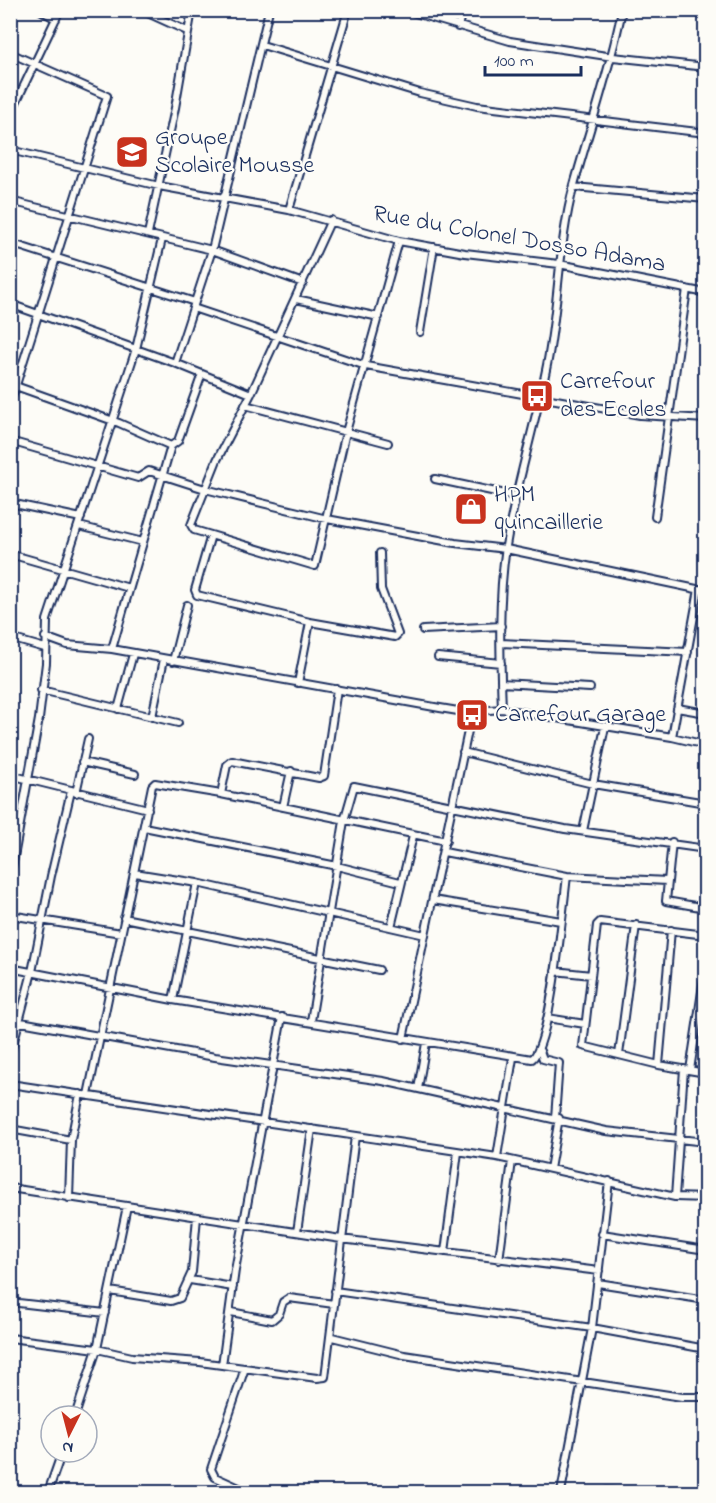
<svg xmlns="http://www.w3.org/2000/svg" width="716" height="1503" font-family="'Indie Flower',sans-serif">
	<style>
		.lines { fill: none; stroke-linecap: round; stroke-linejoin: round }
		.street-casing { stroke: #1b2f5e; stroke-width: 10 }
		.street { stroke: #fdfcf7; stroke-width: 6 }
		.labels { text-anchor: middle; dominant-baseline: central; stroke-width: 4.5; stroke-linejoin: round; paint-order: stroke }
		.poi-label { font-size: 24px; fill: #1b2f5e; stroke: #fdfcf7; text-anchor: start }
		.street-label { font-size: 24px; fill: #1b2f5e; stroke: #fdfcf7 }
	</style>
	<rect width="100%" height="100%" fill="#fdfcf7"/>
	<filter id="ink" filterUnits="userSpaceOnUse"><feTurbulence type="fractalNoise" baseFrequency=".0167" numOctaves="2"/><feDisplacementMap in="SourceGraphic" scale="12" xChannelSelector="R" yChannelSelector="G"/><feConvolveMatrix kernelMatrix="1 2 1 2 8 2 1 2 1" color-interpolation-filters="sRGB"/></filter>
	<g filter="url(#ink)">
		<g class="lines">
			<defs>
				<path id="street" d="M 40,10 L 56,19
					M 141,10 L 187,31
					M 405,10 L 510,41 L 613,57 L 706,67
					M 458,27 L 462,10
					M 262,45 L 420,93 L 477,106 L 706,133
					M 10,53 L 107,96 L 10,404
					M 10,115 L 60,10
					M 10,150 L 159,186 L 289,210 L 399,241 L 465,253 L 559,264 L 706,293
					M 574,187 L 706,199
					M 10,201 L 212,250 L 303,283
					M 289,210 L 348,10
					M 331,220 L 251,394 L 217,460 L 191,525 L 194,530 L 315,566 L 346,432 L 399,241
					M 148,234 L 175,108 L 192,10
					M 10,243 L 195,302
					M 296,299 L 379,317
					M 10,304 L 175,363 L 251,394
					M 193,308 L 366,366 L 640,415 L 706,419
					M 420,332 L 434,247
					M 175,363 L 212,250 L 269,10
					M 10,384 L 119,423 L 171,446 L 112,649
					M 245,405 L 388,443
					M 10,441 L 138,478 L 149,471 L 205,489 L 327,519 L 455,543 L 506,549 L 706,591
					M 171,446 L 178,441 L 202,374
					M 435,479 L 515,496
					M 10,503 L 81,518
					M 655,517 L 687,289
					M 79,526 L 143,542
					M 211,535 L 195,590 L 197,595 L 310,622 L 395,637 L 398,634 L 381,589 L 380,553
					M 10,554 L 129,588
					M 423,630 L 501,626
					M 45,637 L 67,645 L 112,649 L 440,708 L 464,712 L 502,709 L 672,737 L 706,745
					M 10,638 L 45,648
					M 501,643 L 688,652
					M 438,657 L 501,663
					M 173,661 L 187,605
					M 298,683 L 310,622
					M 501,683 L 590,688
					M 41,690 L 178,723
					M 677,708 L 706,713
					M 118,709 L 133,654
					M 502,709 C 500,655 498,600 506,546 C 516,485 535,426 547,365 C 559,305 558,244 574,185 C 590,127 610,70 622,10
					M 152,717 L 164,659
					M 672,737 L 699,589
					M 463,752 L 593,784 L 706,803
					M 82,762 L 135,774
					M 10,775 L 148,809
					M 76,793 L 88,739
					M 221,794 L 227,765 L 232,761 L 319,778 L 324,776 L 337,689
					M 283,807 L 291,771
					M 144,827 L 337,866 L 400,882
					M 583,831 L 605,727
					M 672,842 L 666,901 L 706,908
					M 444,852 L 567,876 L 667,881
					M 135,873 L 197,883 L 425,935
					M 10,879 L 39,719 L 46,663 L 47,620 L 136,349 L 162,239
					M 433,900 L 561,921
					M 10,915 L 121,933
					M 124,918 L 379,970
					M 391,927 L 413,836
					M 706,935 L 600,922 L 597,925 L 583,1046 L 659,1065 L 706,1073
					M 10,968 L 173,1000 L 532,1059 C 551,1044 563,907 567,876
					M 555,971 L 591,975
					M 173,1000 L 197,883
					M 547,1018 L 585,1024
					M 10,1020 L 215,1057 L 383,1081 L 606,1131 L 706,1142
					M 311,1021 L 344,821 L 354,786 L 565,829 L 706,849
					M 403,1039 L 472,712
					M 540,1051 L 543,1059 L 559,1063 L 555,1118
					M 619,1055 L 636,925
					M 10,1056 L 32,972 L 51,876 L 71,791
					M 659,1065 L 671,930
					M 690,1070 L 706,965
					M 10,1084 L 497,1157 L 675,1197 L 706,1198
					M 418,1089 L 426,1043
					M 88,1095 L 152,786 L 155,783 L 221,794 L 446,841
					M 10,1129 L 71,1140
					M 497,1157 L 513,1058
					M 550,1169 L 559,1118
					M 10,1188 L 341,1239 L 599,1271
					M 675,1197 L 684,1069
					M 69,1198 L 71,1140 L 80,1094
					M 297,1232 L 312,1129
					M 602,1234 L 706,1250
					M 445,1252 L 458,1152
					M 499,1260 L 512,1161
					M 190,1280 L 233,1287
					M 598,1283 L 706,1300
					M 110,1291 L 171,1301 L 180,1298 L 192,1272 L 197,1217
					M 335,1291 L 592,1328 L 706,1349
					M 10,1302 L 105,1313
					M 231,1312 L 272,1320 L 279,1314 L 283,1302 L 289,1298 L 334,1304
					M 332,1337 L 404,1355 L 682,1397 L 706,1397
					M 10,1338 L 97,1349 L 132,1357 L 200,1362 L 317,1378 L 325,1377 L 355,1136
					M 222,1365 L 235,1270 L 282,1017
					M 245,1368 L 211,1469 L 215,1477 L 248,1492
					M 75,1416 L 97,1349 L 127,1206
					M 607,1491 L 615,1492
					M 48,1492 L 62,1452
					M 561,1492 L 592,1328 L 609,1181"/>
			</defs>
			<use href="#street" class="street-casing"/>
			<use href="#street" class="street"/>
		</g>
	</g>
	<defs>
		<symbol id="school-square" viewBox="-11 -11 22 22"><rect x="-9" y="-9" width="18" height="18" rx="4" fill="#c8321e" stroke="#fdfcf7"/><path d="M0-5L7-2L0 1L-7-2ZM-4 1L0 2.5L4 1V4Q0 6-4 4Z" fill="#fff"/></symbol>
		<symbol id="bus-square" viewBox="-11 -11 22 22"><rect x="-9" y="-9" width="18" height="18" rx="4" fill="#c8321e" stroke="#fdfcf7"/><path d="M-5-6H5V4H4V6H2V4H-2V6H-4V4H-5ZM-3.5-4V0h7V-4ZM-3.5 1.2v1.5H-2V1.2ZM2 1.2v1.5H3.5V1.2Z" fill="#fff"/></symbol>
		<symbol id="shop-square" viewBox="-11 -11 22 22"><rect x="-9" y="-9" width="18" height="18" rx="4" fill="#c8321e" stroke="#fdfcf7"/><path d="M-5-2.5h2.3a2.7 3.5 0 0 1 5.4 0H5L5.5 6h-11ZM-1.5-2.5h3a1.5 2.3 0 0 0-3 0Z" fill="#fff"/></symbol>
	</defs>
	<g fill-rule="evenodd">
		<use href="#school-square" x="113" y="133" width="38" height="38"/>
		<use href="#bus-square" x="518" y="377" width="38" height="38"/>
		<use href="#shop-square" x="452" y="490" width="38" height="38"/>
		<use href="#bus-square" x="453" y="696" width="38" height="38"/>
	</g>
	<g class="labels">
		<g class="poi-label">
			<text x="155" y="138">Groupe<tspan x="155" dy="28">Scolaire Mousse</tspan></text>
			<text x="560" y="382">Carrefour<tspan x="560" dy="28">des Ecoles</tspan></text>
			<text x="494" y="495">HPM<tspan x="494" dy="28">quincaillerie</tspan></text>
			<text x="495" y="715">Carrefour Garage</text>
		</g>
		<g class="street-label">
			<text transform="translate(519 240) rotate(10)">Rue du Colonel Dosso Adama</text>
		</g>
	</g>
	<rect width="716" height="1503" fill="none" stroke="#fdfcf7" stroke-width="36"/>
	<rect x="18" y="18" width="680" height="1467" fill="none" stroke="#1b2f5e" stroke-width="2" filter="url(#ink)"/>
	<g transform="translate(69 1434) rotate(186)"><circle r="28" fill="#fdfcf7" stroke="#a3aaba" stroke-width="1.5"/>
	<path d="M0-4.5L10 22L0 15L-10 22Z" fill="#c8321e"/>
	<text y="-9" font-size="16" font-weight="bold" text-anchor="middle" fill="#1b2f5e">N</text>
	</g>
	<path d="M485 66v9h96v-9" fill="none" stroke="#1b2f5e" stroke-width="3"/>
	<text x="494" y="66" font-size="18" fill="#1b2f5e" stroke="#fdfcf7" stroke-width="4.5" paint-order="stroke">100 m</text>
</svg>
